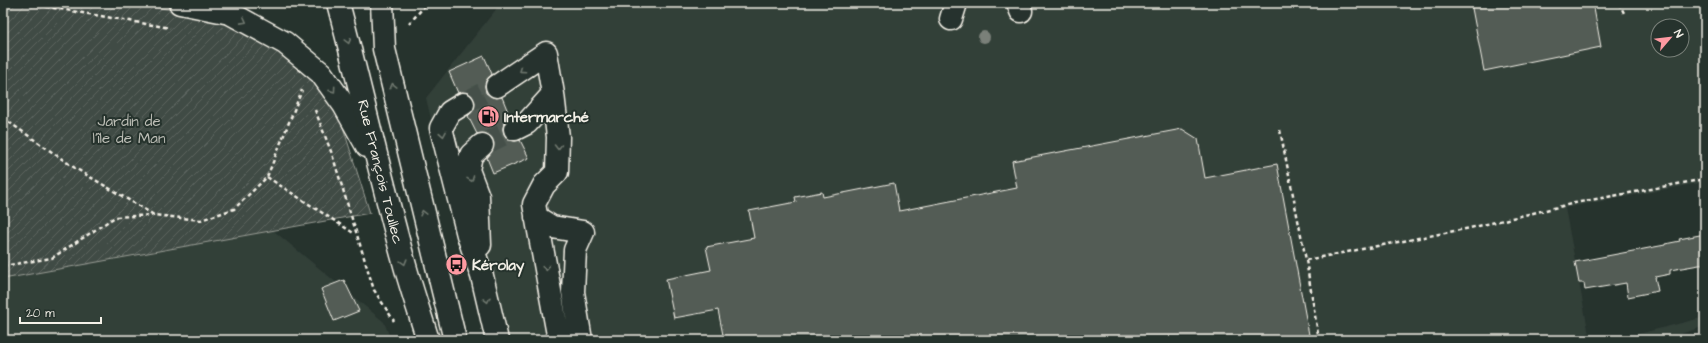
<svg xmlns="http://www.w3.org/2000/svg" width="1708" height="343" font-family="'Architects Daughter',sans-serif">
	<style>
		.built { fill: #333f39; fill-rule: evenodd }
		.garden { fill: url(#garden-furrows); stroke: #9a9e96 }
		.building { fill: #525c55; stroke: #f4f1e8 }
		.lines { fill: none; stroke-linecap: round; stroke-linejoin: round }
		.minor-tunnel { stroke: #455049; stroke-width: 22; stroke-dasharray: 22 11; stroke-linecap: butt }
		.minor-casing { stroke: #f4f1e8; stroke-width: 25 }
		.major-casing { stroke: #f4f1e8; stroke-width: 25 }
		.path { stroke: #f4f1e8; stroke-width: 2.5; stroke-dasharray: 4 3; stroke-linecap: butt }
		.minor { stroke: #26332d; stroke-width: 22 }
		.major { stroke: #26332d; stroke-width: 22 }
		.tree { fill: #7a8079 }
		.oneway { stroke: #6e766e }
		.labels { text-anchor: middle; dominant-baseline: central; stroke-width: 4; stroke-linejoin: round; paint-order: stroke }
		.poi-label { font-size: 15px; font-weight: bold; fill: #f4f1e8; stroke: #26332d; text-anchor: start }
		.park-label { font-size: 15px; fill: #bebfb7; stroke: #26332d }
		.street-label { font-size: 15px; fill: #f4f1e8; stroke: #26332d }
	</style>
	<defs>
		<pattern id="garden-furrows" width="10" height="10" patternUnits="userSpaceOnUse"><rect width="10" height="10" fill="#414b45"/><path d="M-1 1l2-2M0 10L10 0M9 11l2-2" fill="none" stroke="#5d6560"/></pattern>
	</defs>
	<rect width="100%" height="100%" fill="#26332d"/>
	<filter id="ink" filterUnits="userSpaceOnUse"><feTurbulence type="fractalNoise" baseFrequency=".025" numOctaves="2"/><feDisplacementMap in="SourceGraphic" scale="8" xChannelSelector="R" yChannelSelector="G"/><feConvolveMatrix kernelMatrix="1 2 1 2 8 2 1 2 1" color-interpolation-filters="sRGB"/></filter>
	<g filter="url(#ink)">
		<path class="built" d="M 501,3 L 1705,3 L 1705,182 L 1565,208 L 1590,340 L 484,340 L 426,98 ZM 1658,26 L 1682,26 L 1682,50 L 1658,50 Z
			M 3,106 L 268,226 L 384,322 L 391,340 L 3,340 Z
			M 1705,317 L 1705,326 L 1663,340 L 1615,340 Z"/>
		<path class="garden" d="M 3,3 L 128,3 L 219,17 L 293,57 L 322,89 L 342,124 L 370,213 L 3,279 Z"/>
		<path class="building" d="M 1471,3 L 1593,3 L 1601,47 L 1484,71 Z
			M 484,56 L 492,74 L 486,81 L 485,86 L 486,93 L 492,97 L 502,97 L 510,117 L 504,122 L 503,129 L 504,134 L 508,140 L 515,141 L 520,140 L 529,158 L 493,173 L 487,158 L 494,149 L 494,142 L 491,137 L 486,133 L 477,134 L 468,116 L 474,110 L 475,103 L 474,98 L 469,93 L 463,92 L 458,93 L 449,72 Z
			M 1182,129 L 1198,139 L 1205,178 L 1277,164 L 1310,340 L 724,340 L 718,310 L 674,318 L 666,279 L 711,270 L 706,247 L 754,238 L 749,211 L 796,202 L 795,197 L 822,192 L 823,197 L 894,183 L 899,211 L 1017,188 L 1012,161 Z
			M 1705,234 L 1705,264 L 1670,270 L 1670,274 L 1655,277 L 1658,291 L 1628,297 L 1626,283 L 1585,290 L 1584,283 L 1579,283 L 1575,262 L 1665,245 L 1665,244 L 1680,241 L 1679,239 Z
			M 344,280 L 359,311 L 334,321 L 321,289 Z"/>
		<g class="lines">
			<path class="minor-tunnel" d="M 463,104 L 497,86
				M 482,145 L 515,129"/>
			<defs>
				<path id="minor" d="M 1018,3 L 1021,11
					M 951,19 L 956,3
					M 497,86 L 546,53 L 553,94 L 527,123 L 515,129
					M 553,94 L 558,137 L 557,172 L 544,185 L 534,204 L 559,340
					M 463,104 L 450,112 L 441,128 L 468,235 L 482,276 L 497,340
					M 536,217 L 552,227 L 583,232 L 575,250 L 573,292 L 581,340
					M 480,245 L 478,196 L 468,170 L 471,155 L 482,145"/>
				<g id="major">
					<path d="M 180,3 L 230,13 L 285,43 L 321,73 L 344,105 L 367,146"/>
					<path id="s1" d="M 338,3 C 361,89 380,176 404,262 C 411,288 420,314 428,340"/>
					<path d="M 382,3 L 384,49 L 455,340"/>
				</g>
			</defs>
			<use href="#minor" class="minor-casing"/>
			<use href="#major" class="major-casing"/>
			<path class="path" d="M 25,3 L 170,28
				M 1619,3 L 1625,15
				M 409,24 L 427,3
				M 315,110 L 332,154 L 374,290 L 394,321
				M 3,118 L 75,168 L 154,215 L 201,220 L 234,209 L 267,177 L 302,90
				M 1280,130 L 1306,260 L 1319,340
				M 267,177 L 355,234
				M 1306,260 L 1470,228 L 1575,203 L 1705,179
				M 3,266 L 52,258 L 115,217 L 154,215"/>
			<use href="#minor" class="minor"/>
			<use href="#major" class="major"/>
		</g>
		<circle class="tree" cx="984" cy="37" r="6"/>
		<defs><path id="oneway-chevron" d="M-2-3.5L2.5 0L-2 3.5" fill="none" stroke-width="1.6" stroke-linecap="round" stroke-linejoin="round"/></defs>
		<g class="oneway">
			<use href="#oneway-chevron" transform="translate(244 21) rotate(28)"/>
			<use href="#oneway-chevron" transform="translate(348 41) rotate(75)"/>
			<use href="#oneway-chevron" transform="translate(522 70) rotate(146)"/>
			<use href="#oneway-chevron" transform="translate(393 86) rotate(-104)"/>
			<use href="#oneway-chevron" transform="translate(333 90) rotate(55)"/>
			<use href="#oneway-chevron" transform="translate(443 134) rotate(80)"/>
			<use href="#oneway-chevron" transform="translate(558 147) rotate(90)"/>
			<use href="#oneway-chevron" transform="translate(471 179) rotate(70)"/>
			<use href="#oneway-chevron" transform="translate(423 213) rotate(-104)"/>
			<use href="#oneway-chevron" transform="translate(404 262) rotate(74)"/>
			<use href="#oneway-chevron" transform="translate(546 268) rotate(80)"/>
			<use href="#oneway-chevron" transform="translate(487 300) rotate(77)"/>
		</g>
	</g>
	<defs>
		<symbol id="fuel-disc" viewBox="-11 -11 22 22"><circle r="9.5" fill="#ff9aa2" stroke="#26332d"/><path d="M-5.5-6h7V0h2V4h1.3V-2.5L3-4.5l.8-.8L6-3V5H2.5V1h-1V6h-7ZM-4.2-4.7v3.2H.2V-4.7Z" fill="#111"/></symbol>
		<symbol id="bus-disc" viewBox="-11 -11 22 22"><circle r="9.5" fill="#ff9aa2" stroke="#26332d"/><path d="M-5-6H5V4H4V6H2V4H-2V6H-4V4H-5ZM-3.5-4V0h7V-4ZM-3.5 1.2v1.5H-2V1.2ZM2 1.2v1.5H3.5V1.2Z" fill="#111"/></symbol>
	</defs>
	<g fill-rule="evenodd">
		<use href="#fuel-disc" x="476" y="104" width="25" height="25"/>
		<use href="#bus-disc" x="444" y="252" width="25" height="25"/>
	</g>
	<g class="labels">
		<g class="poi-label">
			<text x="504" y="117">Intermarché</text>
			<text x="472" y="265">Kérolay</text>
		</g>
		<g class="park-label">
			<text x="129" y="121">Jardin de<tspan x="129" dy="17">l'île de Man</tspan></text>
		</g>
		<g class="street-label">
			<text stroke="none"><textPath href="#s1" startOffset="174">Rue François Toullec</textPath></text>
		</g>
	</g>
	<rect width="1708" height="343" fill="none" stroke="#26332d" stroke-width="16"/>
	<rect x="8" y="8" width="1692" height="327" fill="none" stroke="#f4f1e8" stroke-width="1.5" filter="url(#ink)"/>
	<g transform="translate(1670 38) rotate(62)"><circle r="19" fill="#26332d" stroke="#787f78"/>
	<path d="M0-3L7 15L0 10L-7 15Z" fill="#ff9aa2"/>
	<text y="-6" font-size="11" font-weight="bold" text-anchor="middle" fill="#f4f1e8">N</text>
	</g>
	<path d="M20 317v6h81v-6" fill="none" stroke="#f4f1e8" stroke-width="2"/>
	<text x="26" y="317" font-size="12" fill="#f4f1e8" stroke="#26332d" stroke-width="3" paint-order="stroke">20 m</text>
</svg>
